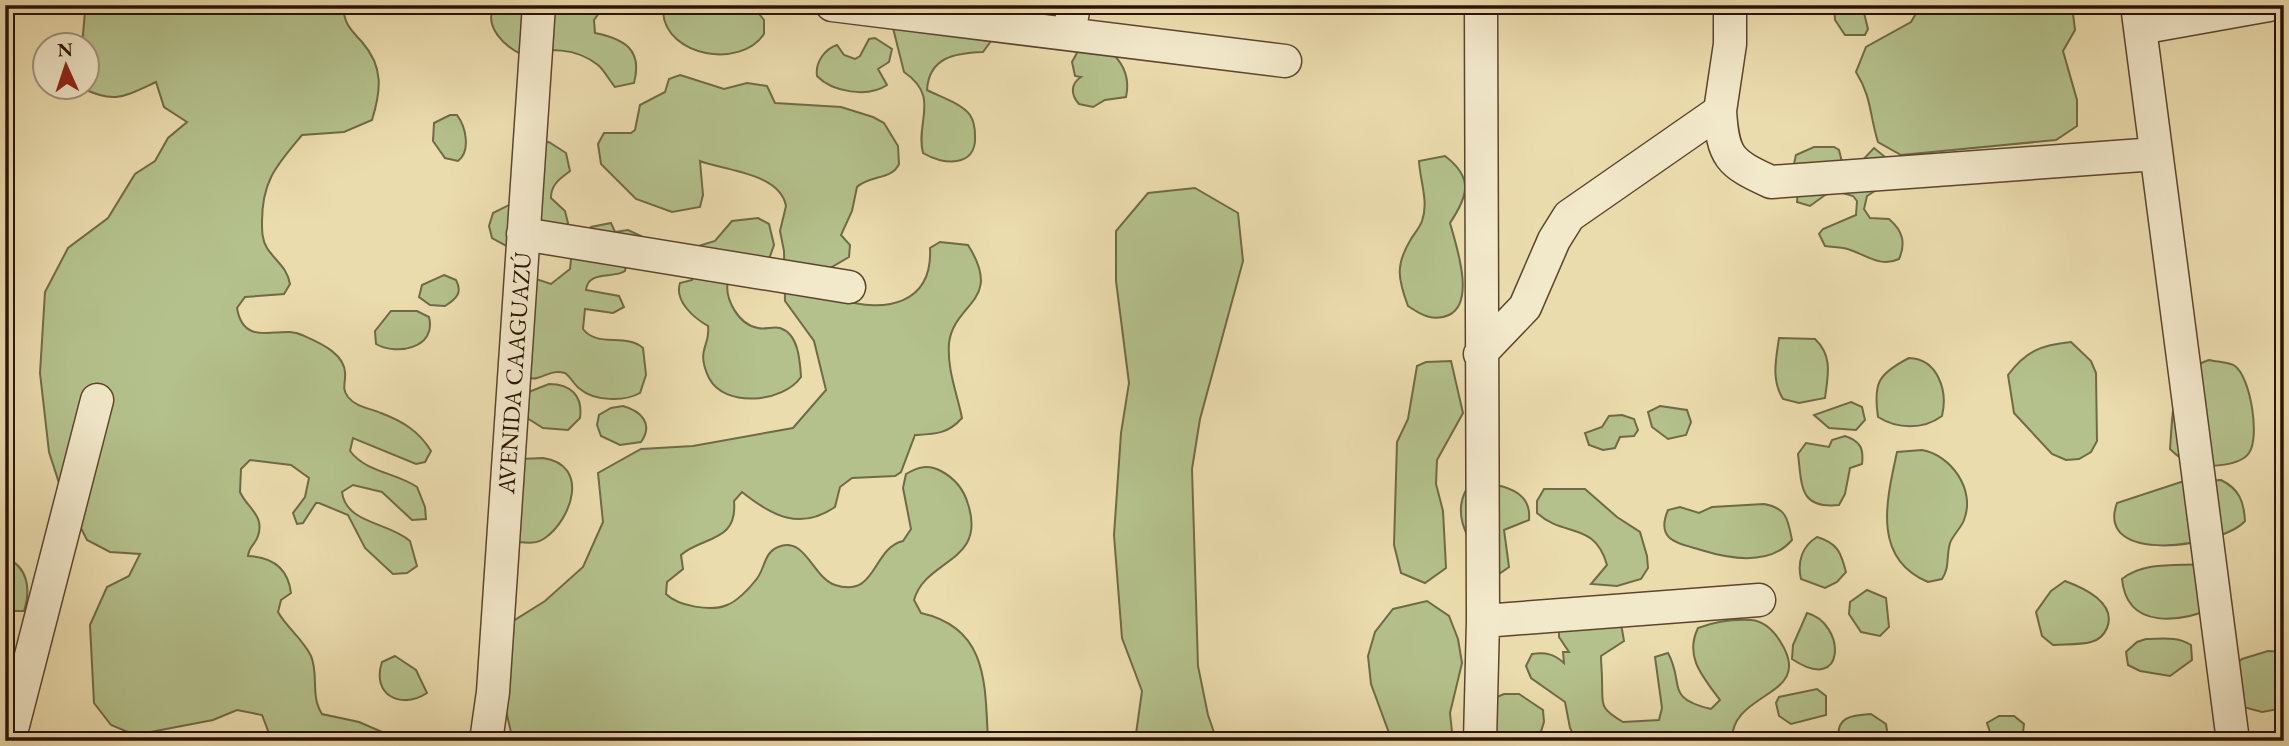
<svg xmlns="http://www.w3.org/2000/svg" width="2289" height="746" font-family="'EB Garamond',serif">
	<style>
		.green { fill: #b4c18c; stroke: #706a46; stroke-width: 2 }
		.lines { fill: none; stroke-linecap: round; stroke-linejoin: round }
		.minor-casing { stroke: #5c452c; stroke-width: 35 }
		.minor { stroke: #f2e8ca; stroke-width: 32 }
		.labels { text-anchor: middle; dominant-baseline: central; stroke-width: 6; stroke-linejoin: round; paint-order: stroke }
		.street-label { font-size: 24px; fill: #2c1300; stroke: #f2e8ca }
	</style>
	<rect width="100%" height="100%" fill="#ebdcae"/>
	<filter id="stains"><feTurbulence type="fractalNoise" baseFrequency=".00286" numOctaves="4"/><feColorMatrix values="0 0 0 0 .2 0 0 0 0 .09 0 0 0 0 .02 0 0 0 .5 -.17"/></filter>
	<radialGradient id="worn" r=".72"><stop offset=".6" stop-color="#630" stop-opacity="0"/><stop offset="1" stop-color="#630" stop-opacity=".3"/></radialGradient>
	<path class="green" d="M 92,5 L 343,5 C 344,24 350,29 362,42 C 384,67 381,91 372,120 L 344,132 L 302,135 C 277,165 262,180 262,222 C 262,231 262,240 267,248 C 276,262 287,267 290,284 L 284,294 L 245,297 L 237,308 C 244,350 281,324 302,335 C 318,342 348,354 345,377 C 345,385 342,389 348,397 C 356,407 369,408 381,413 C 402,421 419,431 431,451 L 425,462 L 416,464 L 353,438 L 350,451 C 367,473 395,472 417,487 L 425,507 L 426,519 L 412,520 L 382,492 L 353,485 L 342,492 C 346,524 389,522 410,541 L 417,566 L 407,573 L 393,574 L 365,548 L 348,515 L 319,503 L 316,503 L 303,523 L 297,524 L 293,513 L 305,497 L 309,478 L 291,465 L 250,460 L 241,469 L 240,492 C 247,508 265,515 258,536 C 255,545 249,546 248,556 C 273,557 288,568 291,593 L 281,600 L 278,612 C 287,628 303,639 311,656 C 319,675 310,695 322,714 L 359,722 L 403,741 L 272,741 L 262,715 L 237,710 L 213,720 L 135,735 L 111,725 L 94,703 L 90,625 L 107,587 L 129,576 L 140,554 L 110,552 L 87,540 L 61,489 L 49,452 L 40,373 L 45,292 L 68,248 L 108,218 L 135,174 L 155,161 L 168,138 L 187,122 L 164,107 L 156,82 C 123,97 115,104 82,88 L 88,88 L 88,46 L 82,45 L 85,12 Z
		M 495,5 L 605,5 L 594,20 L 595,33 C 624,39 643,49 634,83 L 615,87 C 609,80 605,71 598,65 C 575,47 549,48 523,55 C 505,47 482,26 495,5 Z
		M 671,5 L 712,8 L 752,5 L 764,20 L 764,34 C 741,69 666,57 663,12 Z
		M 1862,5 L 1868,29 L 1865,35 L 1845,35 L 1835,20 L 1834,6 Z
		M 1921,5 L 2072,5 L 2075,30 L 2063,51 L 2077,100 L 2077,126 L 2056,140 L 1901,155 L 1878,142 C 1869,113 1872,98 1856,72 L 1866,47 L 1911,22 Z
		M 893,28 L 980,33 L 991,41 L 983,52 C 955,53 929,57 927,90 C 940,97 961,103 970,115 C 974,121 975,129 975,136 C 977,168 942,165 923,153 C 915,122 941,97 904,72 Z
		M 875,38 L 892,49 L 889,62 L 878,69 L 887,85 C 868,98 832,92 817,76 C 815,62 825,49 837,45 L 844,55 L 855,59 L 860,56 L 869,39 Z
		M 1078,51 L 1111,52 C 1124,64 1130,79 1126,97 L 1105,100 L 1093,107 L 1079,104 C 1071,95 1070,84 1081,77 L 1075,76 L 1072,62 Z
		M 680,75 L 724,89 L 747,83 L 767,86 L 775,103 L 841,107 L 873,117 L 884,123 L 898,146 L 899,164 C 892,180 870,175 857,187 L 852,211 L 841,235 L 850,245 L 849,257 L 827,270 L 840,299 C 885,314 933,304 930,248 L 940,242 L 968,245 C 1004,302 954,302 949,343 C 947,370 957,393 962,418 C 948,434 935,434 915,435 L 901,472 L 895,476 L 852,478 L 840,487 L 835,507 C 800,531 772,516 742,492 L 734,501 C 738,543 702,536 681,555 L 683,569 L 667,582 L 666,594 C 678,606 711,612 727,605 C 736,602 749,589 755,581 C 765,571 763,553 778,547 C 805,535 813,578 835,585 C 877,599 872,548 903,541 L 911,529 L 903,488 L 906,474 C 918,467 928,464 941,471 C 954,478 964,490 968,504 C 987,563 926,558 914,600 L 921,613 C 988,628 985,683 988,741 L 513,741 L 499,680 L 502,628 L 545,601 L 583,567 L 603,522 L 598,473 L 641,449 L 693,446 L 793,428 L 826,390 L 814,341 L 785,301 L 784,251 L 780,231 L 786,206 C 780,173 726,171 700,161 L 703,195 L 700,207 L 672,212 L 636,199 L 601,164 L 598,144 L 604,133 L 631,133 L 635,130 L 640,105 L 665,92 L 669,79 Z
		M 450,115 L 457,115 C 466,127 471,151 458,161 L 445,158 L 433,141 L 434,123 Z
		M 549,142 L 566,153 L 570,171 C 560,179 551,184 551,198 L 565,211 L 568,223 L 558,240 L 510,248 L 492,238 L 489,226 L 493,213 L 523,198 L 520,146 Z
		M 1814,147 L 1834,147 L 1839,150 L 1842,162 L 1793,168 L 1796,155 Z
		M 1874,148 L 1890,161 L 1884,185 L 1867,196 L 1864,209 L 1870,218 L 1889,219 C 1903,231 1906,243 1899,259 C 1878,269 1862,251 1843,248 C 1837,247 1831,247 1825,246 L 1819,234 L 1823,229 L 1856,215 L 1857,201 L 1853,196 L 1832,190 L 1810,206 L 1797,202 L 1798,190 L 1861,162 Z
		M 1445,156 C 1474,178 1468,196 1450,223 C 1456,245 1476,302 1449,315 C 1434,322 1421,315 1408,306 C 1398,279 1395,265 1411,239 C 1414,234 1420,227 1422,221 C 1429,202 1420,181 1419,161 Z
		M 1195,188 L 1238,213 L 1243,261 L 1200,419 L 1192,469 L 1198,666 L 1208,715 L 1217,741 L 1135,741 L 1142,691 L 1122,638 L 1114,535 L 1121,433 L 1129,383 L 1116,281 L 1116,231 L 1148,193 Z
		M 758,218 L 769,224 L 774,245 L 768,262 L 728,281 C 724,299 739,325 758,328 C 765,330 773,326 780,328 C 799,334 800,362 801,377 C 784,402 725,409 709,378 C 695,349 711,346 708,326 C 694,318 674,301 680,283 L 692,280 L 692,248 L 715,241 L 732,221 Z
		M 611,223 L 615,232 L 628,230 L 641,236 L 644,242 L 626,265 L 625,271 C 613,279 588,270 586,290 L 619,296 L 624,307 L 613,313 L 585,309 L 583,329 C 597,348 626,333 643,348 L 646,375 L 640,393 C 624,402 594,401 580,389 C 574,385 571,377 565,373 C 552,370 548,375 537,378 C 523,382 509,361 500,352 C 500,341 505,329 504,318 C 500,287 507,290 533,278 L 551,284 L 570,269 L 572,250 L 591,227 Z
		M 444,275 L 456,280 C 463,293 456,299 445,306 L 430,305 L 419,297 L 422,285 Z
		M 391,311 L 417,311 L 429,317 C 437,348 397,356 376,344 L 375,331 Z
		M 1779,338 L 1815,339 C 1833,356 1828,375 1825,398 L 1799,403 L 1783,399 C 1771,380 1776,359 1779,338 Z
		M 2071,342 L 2091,361 L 2096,373 L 2097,441 L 2091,452 L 2079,459 L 2066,460 L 2052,454 L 2014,413 L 2008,375 C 2026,351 2041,345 2071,342 Z
		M 1909,358 C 1938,359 1948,391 1942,416 C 1923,430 1897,429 1878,417 C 1873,383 1878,374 1909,358 Z
		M 2209,360 C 2217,362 2229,362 2235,366 C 2251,378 2260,438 2249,453 C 2240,466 2207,468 2192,464 C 2184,461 2176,455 2170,449 C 2173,414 2170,372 2209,360 Z
		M 1451,361 L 1463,413 L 1437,460 L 1436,484 L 1443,511 L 1446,568 L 1425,583 L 1401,573 L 1394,545 L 1397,442 L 1408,419 L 1417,366 L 1426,362 Z
		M 549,384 C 571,384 583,396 580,418 L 568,430 L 543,428 L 527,418 L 526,393 Z
		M 1851,402 L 1862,407 L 1865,420 L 1856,430 L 1829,428 L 1814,415 Z
		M 623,406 C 641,411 654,424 641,442 L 620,445 L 601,436 L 597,425 L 599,415 L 611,408 Z
		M 1660,406 L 1687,410 L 1691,422 L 1686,435 L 1668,439 L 1652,427 L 1648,412 Z
		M 1622,415 L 1634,419 L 1638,430 L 1634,436 L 1620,437 L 1615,448 L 1603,450 L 1589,445 L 1585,433 L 1602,427 L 1609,416 Z
		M 1845,436 C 1860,441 1864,448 1862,464 L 1850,468 L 1845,494 L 1839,505 C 1799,509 1802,486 1798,454 L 1806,443 L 1829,447 L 1832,440 Z
		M 1922,450 C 1951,455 1976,490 1964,520 C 1961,528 1953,535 1950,543 C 1946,557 1950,567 1942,579 L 1928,582 C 1871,558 1887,499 1897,452 Z
		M 543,458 C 591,465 571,520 545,538 C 537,544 528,543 518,542 C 503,517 479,490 499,460 Z
		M 2221,480 C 2239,489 2244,501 2245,521 C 2222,547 2094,566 2117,503 L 2181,482 Z
		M 1501,486 C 1519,491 1531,500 1529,520 L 1504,530 L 1509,567 L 1499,574 L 1486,574 C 1475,546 1450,520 1466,490 Z
		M 1544,489 L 1585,489 L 1617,517 L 1640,532 L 1647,556 L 1648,568 L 1641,579 L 1617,586 L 1591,584 L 1607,565 C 1595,521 1564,538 1537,513 L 1537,501 Z
		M 1764,504 C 1787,508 1788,520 1792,540 C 1770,566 1730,559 1701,550 C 1678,543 1655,541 1668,510 L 1680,507 L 1699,513 L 1712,507 Z
		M 1817,537 C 1838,543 1841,553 1846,572 L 1837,582 L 1825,588 L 1801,579 C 1797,562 1802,546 1817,537 Z
		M 6,558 C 28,567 31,589 24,611 L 5,611 Z
		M 2205,564 L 2217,607 C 2181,622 2127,631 2122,579 C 2144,561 2177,566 2205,564 Z
		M 2065,581 C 2084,588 2117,603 2107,628 C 2104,635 2099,640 2091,642 C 2080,645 2065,644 2053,645 L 2042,636 L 2036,612 L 2051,591 Z
		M 1867,590 L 1886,598 L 1889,627 L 1880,636 L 1861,632 L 1849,614 L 1850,602 Z
		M 1427,601 L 1449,616 L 1458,639 L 1462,663 L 1450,713 L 1453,741 L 1392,741 L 1371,684 L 1368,656 L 1375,632 L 1393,609 Z
		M 1807,613 C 1846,623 1847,696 1792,659 L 1793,645 Z
		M 1616,618 L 1622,629 L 1624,641 L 1601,656 C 1601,665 1602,671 1602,680 C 1603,705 1598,707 1623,722 L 1659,720 L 1662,708 L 1655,657 L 1668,653 C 1685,684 1664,698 1711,709 L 1720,700 C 1703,677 1684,657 1698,628 C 1714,622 1733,619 1751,620 C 1764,621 1773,630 1780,641 C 1817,698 1730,690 1732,741 L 1577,741 L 1570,728 L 1565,702 L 1531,678 L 1526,666 L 1532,654 C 1546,652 1554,654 1564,663 L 1563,652 L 1569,652 L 1559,637 L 1559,630 Z
		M 2146,639 C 2162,639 2177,636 2191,645 L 2192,660 L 2170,676 L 2140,671 L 2128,665 L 2126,652 L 2137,642 Z
		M 2268,651 L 2284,652 L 2284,708 L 2262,712 L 2236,705 L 2231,668 L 2242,659 Z
		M 395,656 L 416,670 L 427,693 C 401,710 371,695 382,662 Z
		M 1817,689 L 1826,696 L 1826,715 L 1791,724 L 1779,716 L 1776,703 L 1779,697 Z
		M 1504,694 L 1519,694 L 1543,710 L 1544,722 L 1538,741 L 1475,741 L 1492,699 Z
		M 1871,714 L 1886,724 L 1888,737 L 1886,741 L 1839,741 C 1835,717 1851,715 1871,714 Z
		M 1999,716 L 2014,716 L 2024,724 L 2022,741 L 1993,741 L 1987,723 Z"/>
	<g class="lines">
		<defs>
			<path id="minor" d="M 832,5 L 1285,61
				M 2137,5 L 2233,741
				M 2140,28 L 2269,5
				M 1069,34 L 1074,5
				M 1720,111 C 1723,157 1729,163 1771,182 L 2156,154
				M 523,234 L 849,287
				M 1480,354 L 1525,307 L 1554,240 L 1569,216 L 1720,111 L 1730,44 L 1730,5
				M 1483,621 L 1759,600
				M 9,741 L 97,400
				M 486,741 L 493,692 L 539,5
				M 1480,741 L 1483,621 L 1481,5"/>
		</defs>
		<use href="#minor" class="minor-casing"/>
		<use href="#minor" class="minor"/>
	</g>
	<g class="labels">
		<g class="street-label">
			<text transform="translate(514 373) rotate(-86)">AVENIDA CAAGUAZÚ</text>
		</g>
	</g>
	<rect width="2289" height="746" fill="none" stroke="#ebdcae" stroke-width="28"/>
	<rect x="7" y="7" width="2275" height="732" fill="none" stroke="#2c1300" stroke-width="3.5"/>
	<rect x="14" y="14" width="2261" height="718" fill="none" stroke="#2c1300" stroke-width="2"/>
	<g transform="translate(66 66) rotate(357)"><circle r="33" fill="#f2e8ca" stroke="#a39379" stroke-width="2"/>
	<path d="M0-5L12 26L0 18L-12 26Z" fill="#8f2418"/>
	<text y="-10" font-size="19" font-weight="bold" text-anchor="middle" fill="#2c1300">N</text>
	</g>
	<rect width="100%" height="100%" filter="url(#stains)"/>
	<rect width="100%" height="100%" fill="url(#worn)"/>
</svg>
